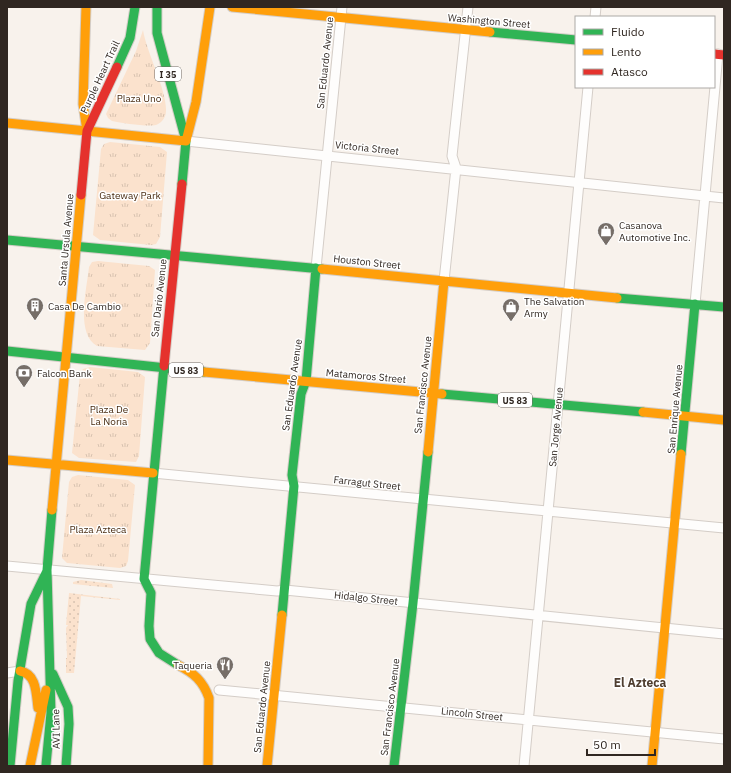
<svg xmlns="http://www.w3.org/2000/svg" width="731" height="773" font-family="'IBM Plex Sans',sans-serif">
	<style>
		.grass { fill: url(#grass-dots) }
		.park { fill: url(#park-tufts) }
		.lines { fill: none; stroke-linecap: round; stroke-linejoin: round }
		.street-casing { stroke: #d4cdc7; stroke-width: 11 }
		.fast-casing { stroke: #d4cdc7; stroke-width: 11 }
		.slow-casing { stroke: #d4cdc7; stroke-width: 11 }
		.jam-casing { stroke: #d4cdc7; stroke-width: 11 }
		.street { stroke: #fefdfc; stroke-width: 9 }
		.fast { stroke: #30b455; stroke-width: 9 }
		.slow { stroke: #ff9f0a; stroke-width: 9 }
		.jam { stroke: #e5322d; stroke-width: 9 }
		.labels { text-anchor: middle; dominant-baseline: central; stroke-width: 3; stroke-linejoin: round; paint-order: stroke }
		.shield { fill: #fff; stroke: #6e6864; stroke-width: 1 }
		.shield-label { font-size: 9px; font-weight: bold; fill: #302721 }
		.street-label { font-size: 10px; fill: #302721; stroke: #fff }
		.park-label { font-size: 10px; fill: #482b10; stroke: #fff }
		.poi-label { font-size: 10px; fill: #302721; stroke: #fff; text-anchor: start }
		.quarter-label { font-size: 12px; font-weight: bold; fill: #4f3e30; stroke: #fff }
	</style>
	<defs>
		<pattern id="grass-dots" width="8" height="8" patternUnits="userSpaceOnUse"><rect width="8" height="8" fill="#fbe2cd"/><path d="M2 2h.1M6 6h.1" fill="none" stroke="#d7c2b0" stroke-width="1.8" stroke-linecap="round"/></pattern>
		<pattern id="park-tufts" width="24" height="20" patternUnits="userSpaceOnUse"><rect width="24" height="20" fill="#fbe2cd"/><path d="M3 7l-1-3M5 7V3M7 7l1-3M15 17l-1-3M17 17v-4M19 17l1-3" fill="none" stroke="#d7c2b0"/></pattern>
	</defs>
	<rect width="100%" height="100%" fill="#f8f2ec"/>
	<path class="grass" d="M 81,580 L 112,584 L 113,588 L 73,584 L 73,582 Z
		M 69,593 L 120,599 L 120,600 L 81,596 L 74,673 L 66,673 L 66,658 L 67,658 L 66,628 L 68,625 L 66,625 Z"/>
	<path class="park" d="M 143,30 C 147,54 167,90 166,111 C 166,117 162,123 156,125 C 146,127 123,123 112,121 L 108,118 L 106,114 L 136,51 Z
		M 110,142 L 160,147 L 167,152 L 160,237 L 156,244 L 151,245 L 100,240 L 93,235 L 101,149 L 104,144 Z
		M 98,261 L 149,266 L 155,270 L 150,343 L 145,350 L 97,346 C 75,334 87,288 89,267 L 92,262 Z
		M 90,367 L 138,372 L 145,377 L 139,456 L 136,462 L 79,458 L 72,453 L 80,374 L 83,369 Z
		M 78,475 L 128,480 L 135,485 L 128,561 L 126,566 L 120,568 L 67,563 L 62,558 L 69,482 L 72,477 Z"/>
	<g class="lines">
		<defs>
			<path id="street" d="M 595,17 L 596,7
				M 186,141 L 724,198
				M 316,268 L 342,7
				M 444,281 L 456,168 L 452,156 L 468,7
				M 695,304 L 718,54
				M 153,473 L 724,528
				M 7,566 L 277,591 L 285,590 L 724,634
				M 7,673 L 20,671
				M 219,690 L 724,739
				M 524,766 L 588,87"/>
			<path id="fast" d="M 157,7 L 157,33 L 186,141 L 182,184
				M 490,32 L 576,40
				M 117,67 L 130,38 L 135,7
				M 7,240 L 322,269
				M 617,298 L 724,307
				M 7,351 L 204,372
				M 164,366 L 144,579 L 151,593 L 149,626 L 150,639 L 159,653 L 178,665
				M 442,394 L 643,412
				M 681,454 L 695,304
				M 282,615 L 294,486 L 292,475 L 301,394 L 306,381 L 316,268
				M 53,674 L 68,707 L 69,724 L 66,766
				M 46,765 L 51,713 L 47,570 L 52,510
				M 10,766 L 18,681 L 31,604 L 47,571
				M 394,766 L 413,603 L 428,452"/>
			<path id="slow" d="M 86,7 L 83,104 L 87,131
				M 232,7 L 490,32
				M 7,123 L 186,141 L 196,102 L 210,7
				M 322,269 L 617,298
				M 204,372 L 442,394
				M 643,412 L 724,420
				M 428,452 L 444,281
				M 7,460 L 153,473
				M 52,510 L 81,195
				M 178,665 C 194,673 203,681 209,698 L 208,766
				M 20,671 C 37,674 36,694 38,708
				M 30,766 L 46,690
				M 267,766 L 282,615
				M 652,766 L 681,454"/>
			<path id="jam" d="M 714,54 L 724,55
				M 81,195 L 87,131 L 117,67
				M 164,366 L 182,184"/>
		</defs>
		<use href="#street" class="street-casing"/>
		<use href="#fast" class="fast-casing"/>
		<use href="#slow" class="slow-casing"/>
		<use href="#jam" class="jam-casing"/>
		<use href="#street" class="street"/>
		<use href="#fast" class="fast"/>
		<use href="#slow" class="slow"/>
		<use href="#jam" class="jam"/>
	</g>
	<defs>
		<symbol id="shop-pin" viewBox="-11 -11 22 30"><path d="M0 17L-7.5 6A9.5 9.5 0 1 1 7.5 6Z" fill="#766e68" stroke="#fff"/><path d="M-5-2.5h2.3a2.7 3.5 0 0 1 5.4 0H5L5.5 6h-11ZM-1.5-2.5h3a1.5 2.3 0 0 0-3 0Z" fill="#fff"/></symbol>
		<symbol id="building-pin" viewBox="-11 -11 22 30"><path d="M0 17L-7.5 6A9.5 9.5 0 1 1 7.5 6Z" fill="#766e68" stroke="#fff"/><path d="M-4-6H4V6H1V3H-1V6H-4ZM-2.5-4.3h1.7v1.8h-1.7ZM.8-4.3h1.7v1.8H.8ZM-2.5-1h1.7V.8h-1.7ZM.8-1h1.7V.8H.8Z" fill="#fff"/></symbol>
		<symbol id="bank-pin" viewBox="-11 -11 22 30"><path d="M0 17L-7.5 6A9.5 9.5 0 1 1 7.5 6Z" fill="#766e68" stroke="#fff"/><path d="M-6-4H6V4H-6ZM0-2.3a2.3 2.3 0 1 0 0 4.6a2.3 2.3 0 1 0 0-4.6Z" fill="#fff"/></symbol>
		<symbol id="restaurant-pin" viewBox="-11 -11 22 30"><path d="M0 17L-7.5 6A9.5 9.5 0 1 1 7.5 6Z" fill="#766e68" stroke="#fff"/><path d="M-5-6h1v4h1v-4h1v4h1v-4h1v5L-1.5 .5V6h-2V.5L-5-1ZM5-6V6H3V1.5H1.5Q1.5-4 5-6Z" fill="#fff"/></symbol>
	</defs>
	<g fill-rule="evenodd">
		<use href="#shop-pin" x="596" y="221" width="20" height="27"/>
		<use href="#building-pin" x="25" y="296" width="20" height="27"/>
		<use href="#shop-pin" x="501" y="297" width="20" height="27"/>
		<use href="#bank-pin" x="14" y="363" width="20" height="27"/>
		<use href="#restaurant-pin" x="215" y="655" width="20" height="27"/>
	</g>
	<g class="labels">
		<g class="shield">
			<rect x="155" y="67" width="26" height="14" rx="3"/>
			<rect x="169" y="363" width="34" height="14" rx="3"/>
			<rect x="498" y="393" width="34" height="14" rx="3"/>
		</g>
		<g class="shield-label">
			<text x="168" y="74">I 35</text>
			<text x="186" y="370">US 83</text>
			<text x="515" y="400">US 83</text>
		</g>
		<g class="street-label">
			<text transform="translate(489 21) rotate(5)">Washington Street</text>
			<text transform="translate(325 63) rotate(-84)">San Eduardo Avenue</text>
			<text transform="translate(100 77) rotate(-65)">Purple Heart Trail</text>
			<text transform="translate(367 148) rotate(6)">Victoria Street</text>
			<text transform="translate(66 240) rotate(-85)">Santa Ursula Avenue</text>
			<text transform="translate(367 262) rotate(6)">Houston Street</text>
			<text transform="translate(159 298) rotate(-84)">San Dario Avenue</text>
			<text transform="translate(366 376) rotate(5)">Matamoros Street</text>
			<text transform="translate(292 385) rotate(-82)">San Eduardo Avenue</text>
			<text transform="translate(423 385) rotate(-84)">San Francisco Avenue</text>
			<text transform="translate(675 409) rotate(-85)">San Enrique Avenue</text>
			<text transform="translate(556 427) rotate(-85)">San Jorge Avenue</text>
			<text transform="translate(367 483) rotate(6)">Farragut Street</text>
			<text transform="translate(366 598) rotate(6)">Hidalgo Street</text>
			<text transform="translate(262 707) rotate(-84)">San Eduardo Avenue</text>
			<text transform="translate(390 707) rotate(-83)">San Francisco Avenue</text>
			<text transform="translate(472 714) rotate(6)">Lincoln Street</text>
			<text transform="translate(56 729) rotate(-91)">AVI Lane</text>
		</g>
		<g class="park-label">
			<text x="139" y="98">Plaza Uno</text>
			<text x="130" y="195">Gateway Park</text>
			<text x="109" y="409">Plaza De<tspan x="109" dy="12">La Noria</tspan></text>
			<text x="98" y="529">Plaza Azteca</text>
		</g>
		<g class="poi-label">
			<text x="619" y="225">Casanova<tspan x="619" dy="12">Automotive Inc.</tspan></text>
			<text x="524" y="301">The Salvation<tspan x="524" dy="12">Army</tspan></text>
			<text x="48" y="306">Casa De Cambio</text>
			<text x="37" y="373">Falcon Bank</text>
			<text x="212" y="665" text-anchor="end">Taqueria</text>
		</g>
		<g class="quarter-label">
			<text x="640" y="682">El Azteca</text>
		</g>
	</g>
	<rect width="731" height="773" fill="none" stroke="#302721" stroke-width="16"/>
	<rect x="575" y="16" width="140" height="72" fill="#ffffff" stroke="#aca9a6"/>
	<rect x="583" y="29" width="20" height="6" fill="#30b455" stroke="#aca9a6"/>
	<text x="611" y="36" font-size="12" fill="#302721">Fluido</text>
	<rect x="583" y="49" width="20" height="6" fill="#ff9f0a" stroke="#aca9a6"/>
	<text x="611" y="56" font-size="12" fill="#302721">Lento</text>
	<rect x="583" y="69" width="20" height="6" fill="#e5322d" stroke="#aca9a6"/>
	<text x="611" y="76" font-size="12" fill="#302721">Atasco</text>
	<path d="M587 749v6h68v-6" fill="none" stroke="#302721" stroke-width="2"/>
	<text x="593" y="749" font-size="12" fill="#302721" stroke="#ffffff" stroke-width="3" paint-order="stroke">50 m</text>
</svg>
